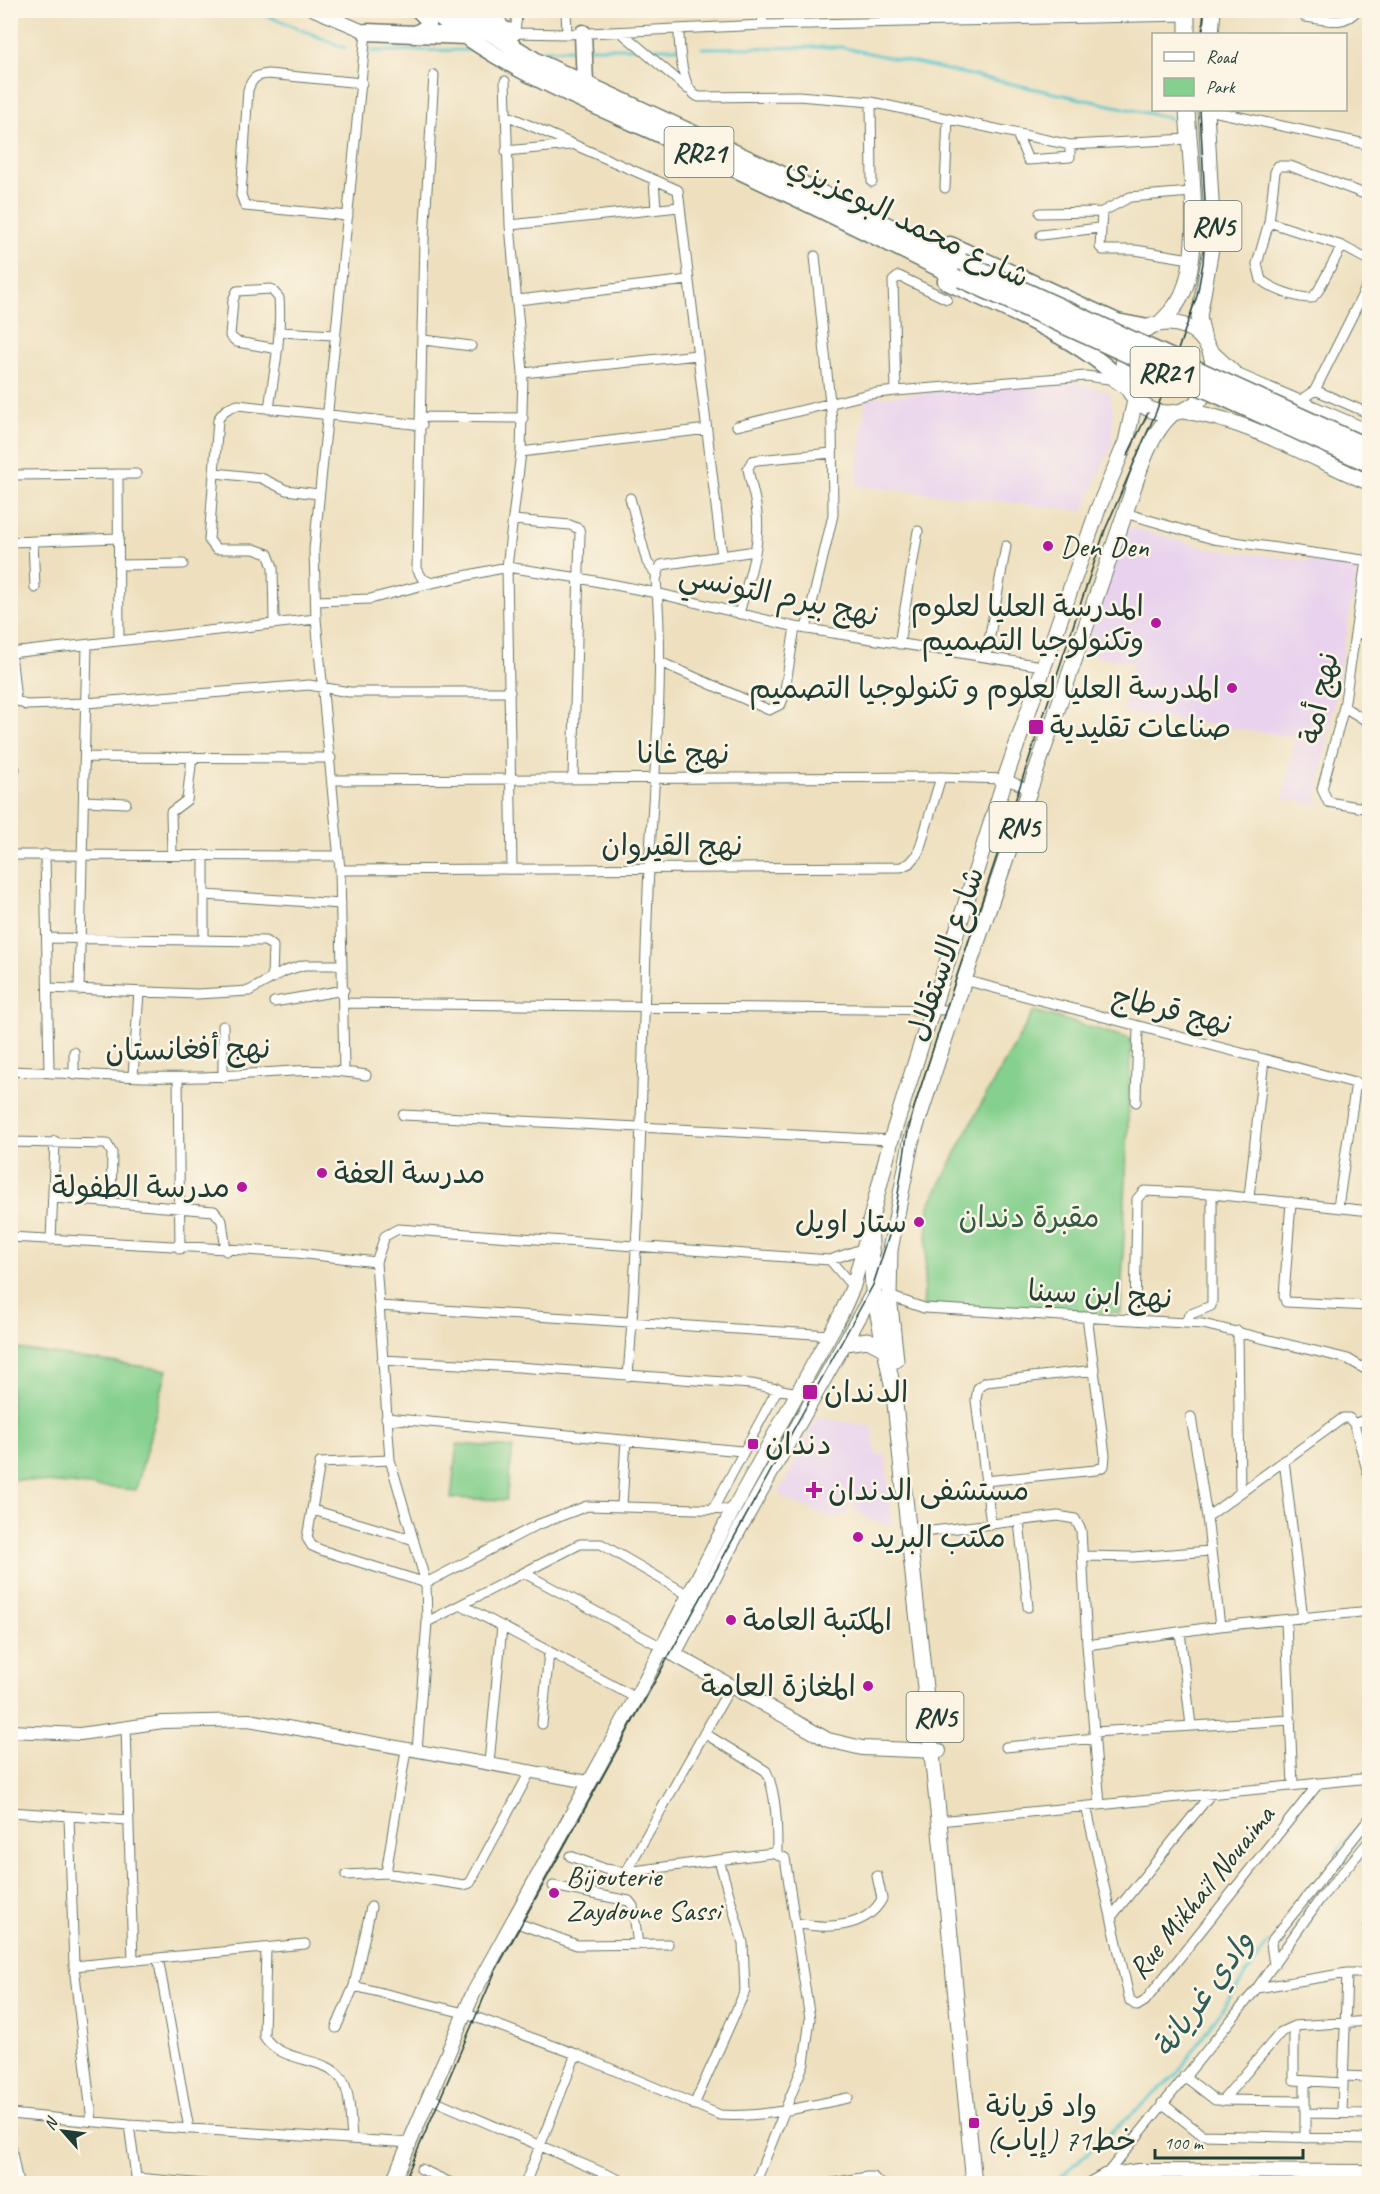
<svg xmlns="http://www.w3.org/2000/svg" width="1380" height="2194" font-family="Caveat,'Playpen Sans Arabic',sans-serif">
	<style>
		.built { fill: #e8d2ee }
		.green { fill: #85d08e; stroke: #528661; stroke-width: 1.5 }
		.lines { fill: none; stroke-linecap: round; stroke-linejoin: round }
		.stream { stroke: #53c1ca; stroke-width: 3 }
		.minor-casing { stroke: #677665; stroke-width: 11 }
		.tertiary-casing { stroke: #677665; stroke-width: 14 }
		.secondary-casing { stroke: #677665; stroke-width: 16 }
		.primary-casing { stroke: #677665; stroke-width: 17 }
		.trunk-casing { stroke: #677665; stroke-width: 17 }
		.motorway-casing { stroke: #677665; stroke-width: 19 }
		.minor { stroke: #fff; stroke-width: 9 }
		.tertiary { stroke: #fff; stroke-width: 12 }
		.secondary { stroke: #fff; stroke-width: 14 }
		.primary { stroke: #fff; stroke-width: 15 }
		.trunk { stroke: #fff; stroke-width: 15 }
		.motorway { stroke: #fff; stroke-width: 16 }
		.tram { stroke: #1f3d34; stroke-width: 1.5 }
		.motorway-bridge-casing { stroke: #677665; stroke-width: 19; stroke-linecap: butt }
		.motorway-bridge { stroke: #fff; stroke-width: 16 }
		.poi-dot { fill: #b5179e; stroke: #fcf5e5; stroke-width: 2 }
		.labels { text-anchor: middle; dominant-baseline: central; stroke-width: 5; stroke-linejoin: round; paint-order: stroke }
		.shield { fill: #fcf5e5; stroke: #617469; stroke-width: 1.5 }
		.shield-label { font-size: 28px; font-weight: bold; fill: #1f3d34 }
		.street-label { font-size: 30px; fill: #1f3d34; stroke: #fcf5e5 }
		.poi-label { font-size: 30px; fill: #1f3d34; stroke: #fcf5e5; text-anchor: start }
		.park-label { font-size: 30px; fill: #335a46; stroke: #fcf5e5 }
		.water-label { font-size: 32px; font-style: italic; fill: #2c5e5a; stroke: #fcf5e5 }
	</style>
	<rect width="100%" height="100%" fill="#fcf5e5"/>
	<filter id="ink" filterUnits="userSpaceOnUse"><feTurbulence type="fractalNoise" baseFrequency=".0167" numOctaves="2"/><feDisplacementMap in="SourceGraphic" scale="12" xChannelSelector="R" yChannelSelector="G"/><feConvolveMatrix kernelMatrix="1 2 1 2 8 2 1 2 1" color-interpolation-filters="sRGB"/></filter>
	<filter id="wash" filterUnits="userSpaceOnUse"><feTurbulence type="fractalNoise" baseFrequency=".008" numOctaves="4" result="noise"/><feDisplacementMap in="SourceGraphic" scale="24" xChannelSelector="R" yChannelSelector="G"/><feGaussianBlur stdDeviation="1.35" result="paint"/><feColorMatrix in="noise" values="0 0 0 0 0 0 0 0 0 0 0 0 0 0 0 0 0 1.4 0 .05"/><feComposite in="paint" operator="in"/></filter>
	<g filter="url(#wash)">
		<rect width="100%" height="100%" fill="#eee0bf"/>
		<path class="built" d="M 1075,381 L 1110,393 L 1113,412 L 1112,443 L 1084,511 L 856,485 L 866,398 Z
			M 1126,526 L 1210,549 L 1358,567 L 1316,805 L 1283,799 L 1295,737 L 1123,712 L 1132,663 L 1081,653 Z
			M 817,1417 L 873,1427 L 876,1455 L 886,1454 L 892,1525 L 869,1520 L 848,1502 L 848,1515 L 832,1519 L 778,1495 Z"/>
		<path class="green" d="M 1034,1011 L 1131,1039 L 1121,1313 L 923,1308 L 929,1206 L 980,1106 Z
			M 11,1348 L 167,1370 L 136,1490 L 11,1479 Z
			M 457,1444 L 513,1448 L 506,1500 L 451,1498 Z"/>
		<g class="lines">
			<path class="stream" d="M 254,10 L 345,48
				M 589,48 L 635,48
				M 645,48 L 677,48
				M 702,48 L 841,47 L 1170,118
				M 542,50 L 571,49
				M 368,51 L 474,50
				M 1335,1854 L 1370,1811
				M 1052,2184 L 1177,2074 L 1268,1943"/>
		</g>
	</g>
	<g filter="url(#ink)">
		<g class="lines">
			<defs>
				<path id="minor" d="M 482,10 L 502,22
					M 566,10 L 567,34
					M 762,10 L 763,25
					M 1305,17 C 1323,19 1345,27 1357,10
					M 679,29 C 679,45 681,91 699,97 L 798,96 L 871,102 L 1070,145 L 1189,139
					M 515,30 L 518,10
					M 621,32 L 688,89
					M 513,33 L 567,34 L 763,25 L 1187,16
					M 505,81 L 510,225 L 523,373 L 521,452 L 507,567 L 512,868
					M 871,102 L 872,182
					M 1208,110 L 1370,145
					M 506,115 L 678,190 L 722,556
					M 1017,134 L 1028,160 L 1070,157 L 1070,145
					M 506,151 L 570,145
					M 654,180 L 656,209
					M 945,188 L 948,118
					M 1370,196 L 1290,166 L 1278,166 L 1275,172 L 1269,222 L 1257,264 L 1261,280 C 1274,290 1296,298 1312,298 L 1318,291 L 1342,246 L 1370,261
					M 1102,212 L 1100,247 L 1103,250 L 1135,250 L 1190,259
					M 1040,213 L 1102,212 L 1130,197 L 1191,192
					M 348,216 L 245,206 L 241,195 L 248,90 C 252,78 256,75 268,74 L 362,83
					M 1269,222 L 1342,246
					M 510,225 L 679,207
					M 1041,235 L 1099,228
					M 518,300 L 688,280
					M 280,332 L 334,335
					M 424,340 L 471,346
					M 523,373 L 698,355
					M 1315,390 L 1370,414
					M 896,391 L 893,281 L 899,276 L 947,299
					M 1298,402 L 1315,390 L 1370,280
					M 269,409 C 274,372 282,335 279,298 L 271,289 L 237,291 L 233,300 L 230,336 L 237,342 L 278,349
					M 422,417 L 523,418
					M 737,426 L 869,394 L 896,391 L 1086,376 L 1109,379 L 1130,393
					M 521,452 L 707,429
					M 216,473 L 261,478 L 286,490 L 318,494
					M 118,474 L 119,641
					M 10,475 L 136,474
					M 630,498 L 647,562 L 656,574
					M 1125,513 L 1213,539 L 1370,561
					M 513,520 L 570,525 L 579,529 L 580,534 L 573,777
					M 33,541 L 35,588
					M 10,542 L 119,538
					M 1366,561 L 1344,707 L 1322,789 L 1328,802 L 1370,809
					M 119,565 L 183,564
					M 431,583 L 422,578 L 417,569 L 424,239 L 434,75
					M 317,601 L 370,599 L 431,583 L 507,567 L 579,578 L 657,593 L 795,627 L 1042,666
					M 739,614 C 747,582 761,547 757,514 C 756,498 750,483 748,468 L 752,461 L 757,460 L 832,453
					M 274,623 L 273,567 L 268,554 L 254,549 L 216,549 L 209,540 L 218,420 C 223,410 228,408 238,405 L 422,425
					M 806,629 L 833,515 L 832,422 L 815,256
					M 1357,631 L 1370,639
					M 899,644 L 918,531
					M 10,653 L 316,619
					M 11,653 L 16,700 L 26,705 L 86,703 L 309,685 L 349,692 L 510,692
					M 986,657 L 1006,546
					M 658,661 L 769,710 L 781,704 L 784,696 L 795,627
					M 1344,707 L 1370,723
					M 85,757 L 331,758
					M 10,769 L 15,769
					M 333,780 L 941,777 L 1005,779 L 1031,790
					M 84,801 L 126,803
					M 45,854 L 49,1072
					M 172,854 L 171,812 L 187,800 L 192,757
					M 10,855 L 339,856
					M 340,870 L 901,867 L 910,863 L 918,854 L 941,777
					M 205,895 L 341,904
					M 47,938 L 265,941 L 273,946 L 272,978
					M 204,940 L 204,855
					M 964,980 L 1370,1087
					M 48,988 L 197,994 L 249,991 L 285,971 L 304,965 L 342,965
					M 79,990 L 87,645
					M 274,1002 L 344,990
					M 345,1003 L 954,1010
					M 223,1026 L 223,1077
					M 74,1052 L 74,1075
					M 344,1070 L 340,870 L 316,619 L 314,550 L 366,32
					M 10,1071 C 73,1073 135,1079 198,1077 C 254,1076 310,1064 366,1075
					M 133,1076 L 139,992
					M 178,1078 L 180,1249
					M 1136,1102 L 1138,1027
					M 403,1115 L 891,1140
					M 10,1142 L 107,1144 L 112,1153 L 111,1203
					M 1249,1197 L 1264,1059
					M 54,1198 L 214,1211 L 222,1221 L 226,1251
					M 1291,1202 L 1284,1296 L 1286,1302 L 1370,1306
					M 1338,1207 L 1356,1082
					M 10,1237 L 297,1253 L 376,1262
					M 51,1240 L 55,1141
					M 830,1260 L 853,1287
					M 889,1296 L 924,1308 L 1203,1324 L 1348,1359 L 1370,1372
					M 379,1306 L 830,1335
					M 1135,1320 L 1137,1199 L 1144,1191 L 1212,1194 L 1370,1211
					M 1185,1322 L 1191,1314 L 1211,1306 L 1212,1302 L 1212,1194
					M 1238,1331 L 1240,1492
					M 382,1360 L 518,1367 L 751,1384 L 798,1393
					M 628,1376 C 641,1215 642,1053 648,891 C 652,788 666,682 656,579 L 661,565 L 755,551
					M 1191,1417 L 1207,1517
					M 386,1418 L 742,1451
					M 1354,1424 L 1370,1417
					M 390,1460 L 320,1463 L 307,1538 L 312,1546 L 321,1550 L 426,1583 L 537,1525 L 587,1506 L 733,1510
					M 1284,1460 L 1303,1619
					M 985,1481 L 1096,1470 L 1104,1466 L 1105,1455 L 1087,1316
					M 622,1505 L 626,1440
					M 713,1509 L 778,1388
					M 313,1510 L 411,1539
					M 1019,1521 L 1028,1607
					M 991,1525 L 976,1400 L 978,1388 L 986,1382 L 1095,1370
					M 907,1534 L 1058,1516 L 1075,1519 L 1081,1530 L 1087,1645 L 1220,1626 L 1370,1611
					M 1084,1556 L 1133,1557 L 1210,1551
					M 526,1574 L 662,1647
					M 462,1605 L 636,1698
					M 1286,1621 L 1293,1786
					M 427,1622 L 580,1544 L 601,1544 L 692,1597
					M 1220,1626 L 1207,1517 L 1343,1418 L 1349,1418 L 1354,1424 L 1370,1480
					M 1180,1632 L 1191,1726
					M 1087,1645 L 1100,1805
					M 542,1724 L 549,1652
					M 126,1727 L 133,1960
					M 1094,1732 L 1291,1720
					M 704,1733 L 766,1771 C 777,1794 777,1828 777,1853
					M 1006,1747 L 1095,1738
					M 417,1751 L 427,1622 L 426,1583 L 390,1460 L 376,1262 L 385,1236 L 398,1229 L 830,1260 L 864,1248
					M 489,1763 L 502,1626
					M 1086,1806 L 1130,2001 L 1137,2006 L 1145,2001 L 1319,1783
					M 10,1812 L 128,1820
					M 69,1816 L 74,1966 L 92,2121
					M 939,1821 L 1370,1778
					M 570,1856 L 605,1869 L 626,1872 L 772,1853 L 785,1858 L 810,2019 L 804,2063 L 755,2184
					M 626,1872 L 731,1686
					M 386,1873 L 406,1750
					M 346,1875 L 386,1873 L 464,1885 L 470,1883 L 531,1770
					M 553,1886 L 629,1901 L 633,1906 L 638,1945
					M 1112,1916 L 1210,1795
					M 512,1921 L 577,1945 L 668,1944
					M 796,1923 C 826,1929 866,1929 882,1899 L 877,1876
					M 1369,1926 L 1370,1926
					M 266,1948 L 264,2036 C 281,2065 329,2055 343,2081 C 351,2096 350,2121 352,2137
					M 158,1958 L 189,2129
					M 1274,1965 L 1271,1944 L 1273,1939 L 1370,1818
					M 74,1966 L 305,1944
					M 354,1986 L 464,2013 L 576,2054 L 720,2115 C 763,2118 807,2106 848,2098
					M 1257,1988 L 1320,1899 L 1370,1840
					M 1294,2026 L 1294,2080 L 1343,2083
					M 336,2028 L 354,1986 L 371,1907
					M 1184,2076 L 1215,2100 L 1305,2101
					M 1343,2076 L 1370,2077
					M 429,2098 L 629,2184
					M 1222,2101 L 1281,2032 L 1294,2026 L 1370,2021
					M 1162,2103 L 1202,2135 L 1370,2139
					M 694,2105 L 745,1991 L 743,1943 L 719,1860
					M 1305,2113 L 1370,2114
					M 1342,2113 L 1347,1973
					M 10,2114 L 129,2125 L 411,2143
					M 129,2125 L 137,2184
					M 1305,2138 L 1305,2082
					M 10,2142 L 18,2184
					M 421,2169 L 453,2184
					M 1105,2176 L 1257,1988 L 1347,1973 L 1370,1973
					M 136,2178 L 205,2184
					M 525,2184 L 576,2054
					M 827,2184 L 867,2177 L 873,2177 L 880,2184"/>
				<path id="tertiary" d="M 314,10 L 366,32
					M 10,1731 L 80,1734 L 163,1722 L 249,1720 L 588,1782"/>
				<path id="secondary" d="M 668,1651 L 828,1740 L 862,1748 L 939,1751
					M 674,1654 L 741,1526 L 874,1291 L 888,1255
					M 392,2184 L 473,1994 L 636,1698 L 733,1510 L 841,1314 L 853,1287 L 868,1232
					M 1091,2184 L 1105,2176 L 1138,2171 L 1370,2172"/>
				<path id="primary" d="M 1187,34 L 1187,10
					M 1211,34 L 1213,10
					M 1159,324 C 1168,315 1176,307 1182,295 C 1203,250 1190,159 1187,110
					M 1204,340 L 1199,317 L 1213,237 L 1206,110"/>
				<path id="trunk" d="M1123 368a45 45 0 1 1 90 0a45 45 0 1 1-90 0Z
					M 1211,352 L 1238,377 L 1370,433
					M 1184,411 C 1246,419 1312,458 1370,483
					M 846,1343 L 868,1340 L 885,1349
					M 896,1360 L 889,1296 L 890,1250 L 911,1142 L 964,980 L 1125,513 C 1137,480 1146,438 1172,414
					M 974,2184 L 939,1821 L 894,1394 L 873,1290 L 870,1222 L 891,1140 L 1005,779 L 1098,509 L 1126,442 L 1135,400"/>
				<path id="motorway" d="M 432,10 C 502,70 596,105 679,143 C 774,186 868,232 961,279
					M 453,10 L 538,62 L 800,183 L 962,262
					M 483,22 L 513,33
					M 366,32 L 466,36
					M 583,33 L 585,84
					M 414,35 L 428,27 L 428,19 L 419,10
					M 950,245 L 1117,322 L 1148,328
					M 946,281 C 1004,309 1082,337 1126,386"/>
			</defs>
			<use href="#minor" class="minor-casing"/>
			<use href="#tertiary" class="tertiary-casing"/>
			<use href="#secondary" class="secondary-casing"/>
			<use href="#primary" class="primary-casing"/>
			<use href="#trunk" class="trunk-casing"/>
			<use href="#motorway" class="motorway-casing"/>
			<use href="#minor" class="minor"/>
			<use href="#tertiary" class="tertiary"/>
			<use href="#secondary" class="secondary"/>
			<use href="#primary" class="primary"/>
			<use href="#trunk" class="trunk"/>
			<use href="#motorway" class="motorway"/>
			<path class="tram" d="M 1202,34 L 1204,10
				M 1127,456 L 1148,413
				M 403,2184 L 495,1972 L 873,1285 L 894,1220 L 907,1136 L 914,1108 L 946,1009 L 1105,530 L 1156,412 L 1197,296 L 1203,263 L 1206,219 L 1200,110"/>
			<defs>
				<path id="motorway-bridge" d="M 962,262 L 1370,448
					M 961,279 L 1370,464"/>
			</defs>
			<use href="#motorway-bridge" class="motorway-bridge-casing"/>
			<use href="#motorway-bridge" class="motorway-bridge"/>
		</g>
	</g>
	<g class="poi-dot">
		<circle cx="1048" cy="546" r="6"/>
		<circle cx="1156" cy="623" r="6"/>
		<circle cx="1232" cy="688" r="6"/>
		<rect x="1028" y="719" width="16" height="16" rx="3"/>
		<circle cx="322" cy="1173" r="6"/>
		<circle cx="242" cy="1187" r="6"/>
		<circle cx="919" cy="1222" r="6"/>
		<rect x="802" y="1384" width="16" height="16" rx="3"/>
		<rect x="747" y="1438" width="12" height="12" rx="3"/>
		<path d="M811 1481h6v6h6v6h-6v6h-6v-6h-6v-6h6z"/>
		<circle cx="858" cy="1537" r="6"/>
		<circle cx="731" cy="1620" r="6"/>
		<circle cx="868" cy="1686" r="6"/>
		<circle cx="554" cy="1893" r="6"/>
		<rect x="968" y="2117" width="12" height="12" rx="3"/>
	</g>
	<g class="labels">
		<g class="shield">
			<rect x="664.5" y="127" width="69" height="50" rx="4.5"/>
			<rect x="1184.5" y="201" width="57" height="50" rx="4.5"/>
			<rect x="1130.5" y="347" width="69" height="50" rx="4.5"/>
			<rect x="989.5" y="802" width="57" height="50" rx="4.5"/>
			<rect x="906.5" y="1692" width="57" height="50" rx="4.5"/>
		</g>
		<g class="shield-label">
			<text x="699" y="152">RR21</text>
			<text x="1213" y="226">RN5</text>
			<text x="1165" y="372">RR21</text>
			<text x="1018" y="827">RN5</text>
			<text x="935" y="1717">RN5</text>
		</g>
		<g class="street-label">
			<text transform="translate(908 221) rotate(26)">شارع محمد البوعزيزي</text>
			<text transform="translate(779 595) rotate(12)">نهج بيرم التونسي</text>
			<text transform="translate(1319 698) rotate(-78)">نهج أمة</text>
			<text x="683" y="753">نهج غانا</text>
			<text x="672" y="845">نهج القيروان</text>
			<text transform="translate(945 954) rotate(-71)">شارع الاستقلال</text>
			<text transform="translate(1172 1010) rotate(14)">نهج قرطاج</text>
			<text transform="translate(188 1049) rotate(-1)">نهج أفغانستان</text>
			<text transform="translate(1100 1294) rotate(3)">نهج ابن سينا</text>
			<text transform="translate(1201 1892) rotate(-51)">Rue Mikhaïl Nouaima</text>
		</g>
		<g class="poi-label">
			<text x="1060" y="546">Den Den</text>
			<text x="1144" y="606" text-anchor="end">المدرسة العليا لعلوم<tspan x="1144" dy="34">وتكنولوجيا التصميم</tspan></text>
			<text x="1220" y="688" text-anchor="end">المدرسة العليا لعلوم و تكنولوجيا التصميم</text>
			<text x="1050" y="727">صناعات تقليدية</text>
			<text x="334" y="1173">مدرسة العفة</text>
			<text x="230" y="1187" text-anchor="end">مدرسة الطفولة</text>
			<text x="907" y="1222" text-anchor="end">ستار اويل</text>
			<text x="824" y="1392">الدندان</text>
			<text x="765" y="1444">دندان</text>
			<text x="828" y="1490">مستشفى الدندان</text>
			<text x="870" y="1537">مكتب البريد</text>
			<text x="743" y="1620">المكتبة العامة</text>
			<text x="856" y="1686" text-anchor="end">المغازة العامة</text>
			<text x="566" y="1876">Bijouterie<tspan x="566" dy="34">Zaydoune Sassi</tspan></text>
			<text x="986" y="2106">واد قريانة<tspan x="986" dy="34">خط71 (إياب)</tspan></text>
		</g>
		<g class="park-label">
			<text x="1029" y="1217">مقبرة دندان</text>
		</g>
		<g class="water-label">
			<text transform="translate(1203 1994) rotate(-54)">وادي غريانة</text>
		</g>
	</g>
	<rect width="1380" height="2194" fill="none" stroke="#fcf5e5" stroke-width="36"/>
	<rect x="1152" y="33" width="195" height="78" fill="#fcf5e5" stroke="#a4ab9e" stroke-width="1.5"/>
	<rect x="1164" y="52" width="30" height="9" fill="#ffffff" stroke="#a4ab9e" stroke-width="1.5"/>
	<text x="1206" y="63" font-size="18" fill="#1f3d34">Road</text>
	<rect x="1164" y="78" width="30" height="18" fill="#85d08e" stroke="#a4ab9e" stroke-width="1.5"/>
	<text x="1206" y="93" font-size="18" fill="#1f3d34">Park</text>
	<g transform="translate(63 2131) rotate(298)" stroke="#fcf5e5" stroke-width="4.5" paint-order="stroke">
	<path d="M0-4.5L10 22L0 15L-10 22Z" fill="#1f3d34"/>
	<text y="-9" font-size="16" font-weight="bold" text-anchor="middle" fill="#1f3d34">N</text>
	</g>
	<path d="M1155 2149v9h148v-9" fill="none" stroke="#1f3d34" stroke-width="3"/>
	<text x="1164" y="2149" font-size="18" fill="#1f3d34" stroke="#fcf5e5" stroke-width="4.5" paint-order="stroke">100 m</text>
</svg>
